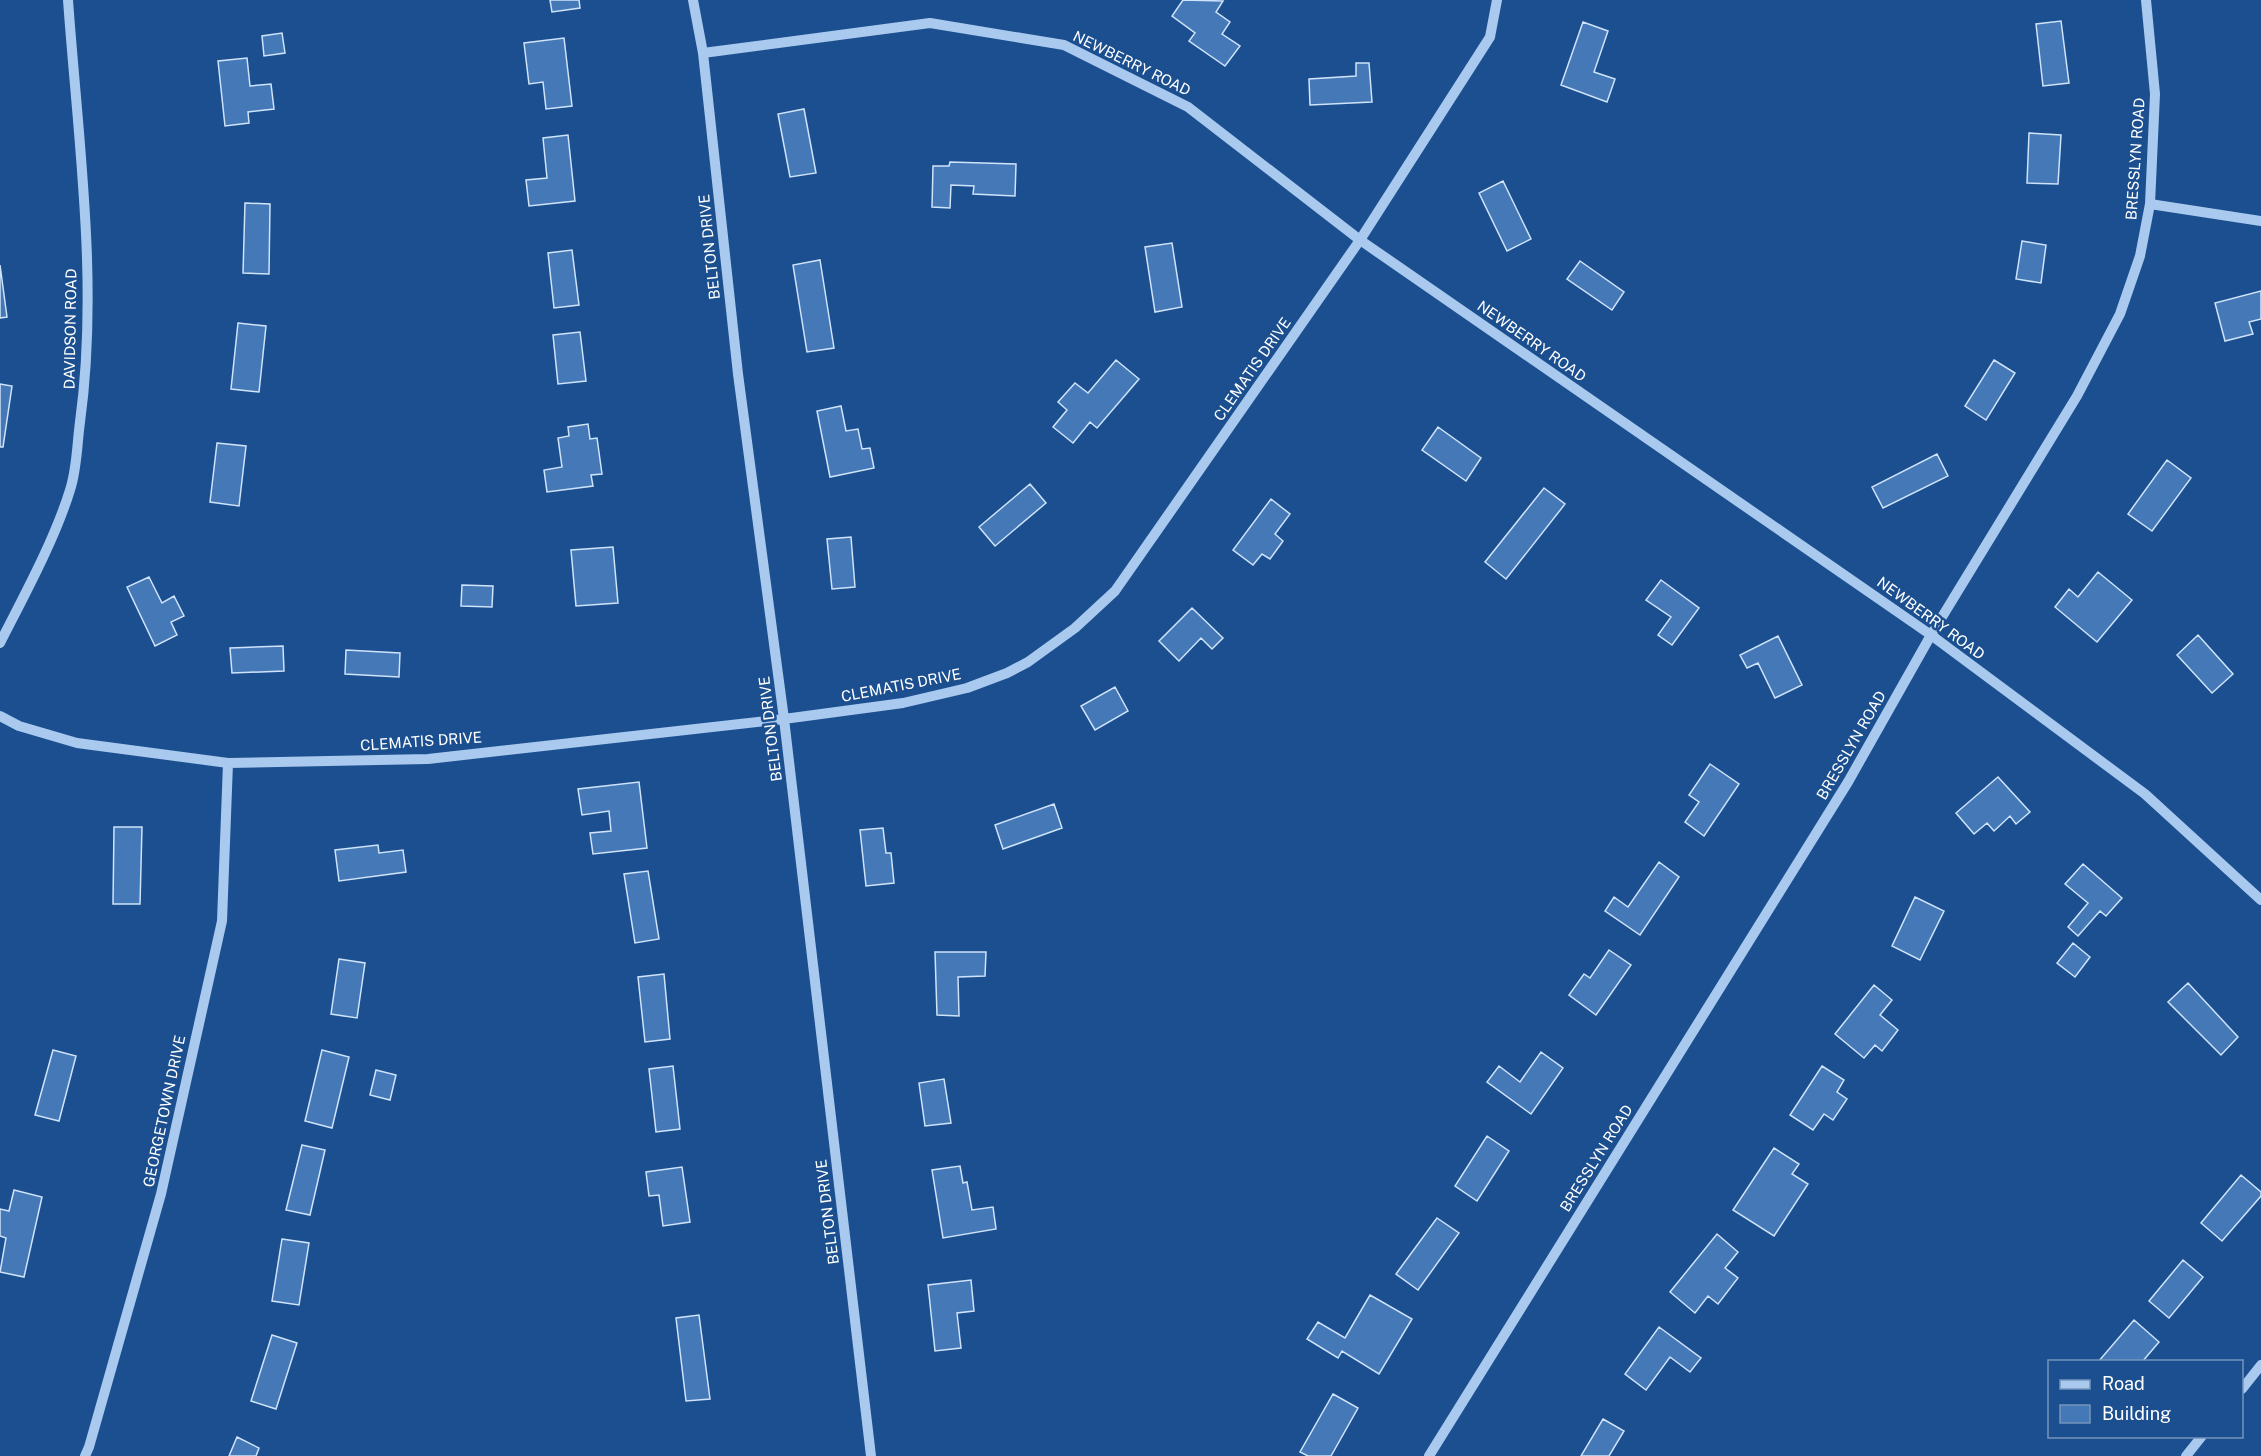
<svg xmlns="http://www.w3.org/2000/svg" width="2261" height="1456" font-family="'Public Sans',sans-serif">
	<style>
		.building { fill: #4478b7; stroke: #cfe3fa; stroke-width: 1.5 }
		.lines { fill: none; stroke-linecap: round; stroke-linejoin: round }
		.minor { stroke: #a9c9ee; stroke-width: 10 }
		.labels { text-anchor: middle; dominant-baseline: central; stroke-width: 5; stroke-linejoin: round; paint-order: stroke }
		.street-label { font-size: 15px; fill: #fff; stroke: #1b4f8f }
	</style>
	<rect width="100%" height="100%" fill="#1b4f8f"/>
	<path class="building" d="M 550,0 L 579,0 L 580,8 L 552,12 Z
		M 1183,0 L 1223,1 L 1216,12 L 1230,22 L 1222,34 L 1240,46 L 1225,66 L 1189,41 L 1195,33 L 1172,16 Z
		M 2061,21 L 2069,83 L 2043,86 L 2036,24 Z
		M 1583,22 L 1608,31 L 1594,72 L 1615,79 L 1607,102 L 1561,85 Z
		M 282,33 L 285,53 L 264,56 L 262,36 Z
		M 564,38 L 572,106 L 546,109 L 543,82 L 529,84 L 524,43 Z
		M 247,58 L 250,86 L 271,84 L 274,109 L 248,112 L 249,123 L 225,126 L 218,61 Z
		M 1356,63 L 1369,63 L 1372,102 L 1310,105 L 1309,79 L 1356,76 Z
		M 804,109 L 816,173 L 790,177 L 778,114 Z
		M 2029,133 L 2061,135 L 2058,184 L 2027,183 Z
		M 568,135 L 575,201 L 529,206 L 526,180 L 547,178 L 543,138 Z
		M 950,162 L 1016,164 L 1015,196 L 973,194 L 974,186 L 951,185 L 950,208 L 932,207 L 933,166 L 949,166 Z
		M 1503,181 L 1531,239 L 1507,251 L 1479,193 Z
		M 245,203 L 270,204 L 269,274 L 243,273 Z
		M 2022,241 L 2046,245 L 2041,283 L 2016,279 Z
		M 1172,243 L 1182,307 L 1155,312 L 1145,247 Z
		M 572,250 L 579,305 L 554,308 L 548,253 Z
		M 820,260 L 834,348 L 807,352 L 793,265 Z
		M 1580,261 L 1624,292 L 1612,310 L 1567,279 Z
		M 0,265 L 7,317 L 0,318 Z
		M 2261,291 L 2261,319 L 2249,322 L 2253,334 L 2225,341 L 2215,303 Z
		M 238,323 L 266,326 L 259,392 L 231,389 Z
		M 580,332 L 586,381 L 558,384 L 553,335 Z
		M 1116,360 L 1139,379 L 1097,428 L 1090,422 L 1073,443 L 1053,427 L 1067,410 L 1058,402 L 1075,383 L 1088,393 Z
		M 1994,360 L 2015,373 L 1986,420 L 1965,406 Z
		M 0,384 L 12,386 L 3,447 L 0,447 Z
		M 841,406 L 846,431 L 858,429 L 862,449 L 870,448 L 874,468 L 830,477 L 817,411 Z
		M 588,424 L 590,439 L 597,438 L 602,474 L 591,475 L 593,486 L 547,492 L 544,470 L 562,467 L 558,438 L 569,436 L 568,427 Z
		M 1438,427 L 1481,458 L 1466,481 L 1422,450 Z
		M 217,443 L 246,446 L 239,506 L 210,502 Z
		M 1937,454 L 1948,476 L 1883,508 L 1872,487 Z
		M 2167,460 L 2191,478 L 2152,531 L 2128,514 Z
		M 1030,484 L 1046,503 L 995,546 L 979,527 Z
		M 1544,488 L 1565,504 L 1506,579 L 1485,562 Z
		M 1271,499 L 1290,514 L 1275,534 L 1283,541 L 1270,559 L 1262,554 L 1253,565 L 1233,550 Z
		M 851,537 L 855,587 L 832,589 L 827,539 Z
		M 613,547 L 618,603 L 576,606 L 571,550 Z
		M 2098,572 L 2132,600 L 2097,642 L 2055,607 L 2069,589 L 2078,597 Z
		M 149,577 L 162,603 L 174,596 L 184,616 L 171,622 L 177,635 L 155,646 L 127,587 Z
		M 1661,580 L 1699,608 L 1672,645 L 1658,635 L 1671,617 L 1646,600 Z
		M 462,585 L 493,586 L 492,607 L 461,606 Z
		M 1192,608 L 1223,638 L 1212,649 L 1201,638 L 1179,661 L 1159,641 Z
		M 2198,635 L 2233,674 L 2212,693 L 2177,655 Z
		M 1778,636 L 1802,685 L 1775,698 L 1758,663 L 1747,668 L 1740,655 Z
		M 283,646 L 284,671 L 232,673 L 230,648 Z
		M 346,650 L 400,653 L 399,677 L 345,674 Z
		M 1115,687 L 1128,711 L 1095,730 L 1081,706 Z
		M 1710,764 L 1739,784 L 1704,836 L 1685,822 L 1699,802 L 1689,795 Z
		M 1998,777 L 2030,812 L 2016,824 L 2010,816 L 1994,831 L 1987,823 L 1974,834 L 1956,813 Z
		M 639,782 L 647,848 L 593,854 L 590,833 L 611,831 L 609,811 L 582,815 L 578,789 Z
		M 1054,804 L 1062,828 L 1003,849 L 995,825 Z
		M 114,827 L 142,827 L 140,904 L 113,904 Z
		M 883,828 L 886,853 L 891,853 L 894,883 L 866,886 L 860,830 Z
		M 378,845 L 379,853 L 403,850 L 406,872 L 339,881 L 335,850 Z
		M 1659,862 L 1679,877 L 1640,935 L 1605,911 L 1614,897 L 1628,907 Z
		M 2083,864 L 2122,898 L 2106,916 L 2100,911 L 2078,936 L 2068,927 L 2088,903 L 2065,884 Z
		M 648,871 L 659,939 L 635,943 L 624,874 Z
		M 1915,897 L 1944,911 L 1920,960 L 1892,946 Z
		M 2073,943 L 2090,957 L 2075,977 L 2057,963 Z
		M 1609,950 L 1631,965 L 1596,1015 L 1569,995 L 1584,974 L 1590,978 Z
		M 935,952 L 986,952 L 985,976 L 958,977 L 959,1016 L 937,1015 Z
		M 339,959 L 365,963 L 357,1018 L 331,1014 Z
		M 664,974 L 670,1039 L 645,1042 L 638,977 Z
		M 2188,983 L 2238,1037 L 2221,1055 L 2168,1002 Z
		M 1874,985 L 1892,1000 L 1880,1015 L 1898,1030 L 1882,1051 L 1875,1045 L 1864,1058 L 1835,1034 Z
		M 53,1050 L 76,1056 L 59,1121 L 35,1115 Z
		M 322,1050 L 349,1057 L 332,1128 L 305,1121 Z
		M 1541,1052 L 1563,1068 L 1531,1114 L 1487,1082 L 1499,1066 L 1520,1082 Z
		M 673,1066 L 680,1129 L 656,1132 L 649,1069 Z
		M 1822,1066 L 1844,1080 L 1837,1092 L 1847,1099 L 1833,1120 L 1824,1114 L 1813,1130 L 1790,1115 Z
		M 376,1070 L 396,1075 L 390,1100 L 370,1095 Z
		M 944,1079 L 951,1123 L 925,1126 L 919,1083 Z
		M 1487,1136 L 1509,1151 L 1477,1201 L 1455,1186 Z
		M 302,1145 L 325,1150 L 310,1215 L 286,1210 Z
		M 1774,1148 L 1799,1164 L 1792,1174 L 1808,1184 L 1774,1236 L 1733,1210 Z
		M 960,1166 L 963,1183 L 967,1182 L 972,1210 L 993,1207 L 996,1229 L 943,1238 L 932,1170 Z
		M 682,1167 L 690,1222 L 663,1226 L 659,1195 L 649,1196 L 646,1172 Z
		M 2241,1175 L 2261,1192 L 2261,1196 L 2222,1241 L 2201,1223 Z
		M 14,1190 L 42,1197 L 24,1277 L 0,1272 L 6,1238 L 0,1236 L 0,1209 L 9,1211 Z
		M 1437,1218 L 1459,1233 L 1418,1290 L 1396,1274 Z
		M 1717,1234 L 1738,1252 L 1725,1268 L 1738,1278 L 1718,1304 L 1708,1296 L 1695,1313 L 1670,1292 Z
		M 282,1239 L 309,1243 L 299,1305 L 272,1301 Z
		M 2183,1260 L 2203,1277 L 2169,1318 L 2149,1301 Z
		M 971,1280 L 974,1311 L 957,1313 L 961,1348 L 935,1351 L 928,1285 Z
		M 1370,1295 L 1412,1319 L 1379,1374 L 1342,1351 L 1338,1358 L 1307,1339 L 1318,1322 L 1345,1338 Z
		M 699,1315 L 710,1399 L 686,1401 L 676,1318 Z
		M 2134,1320 L 2159,1342 L 2142,1362 L 2098,1362 Z
		M 1659,1327 L 1701,1358 L 1690,1372 L 1670,1357 L 1646,1390 L 1625,1374 Z
		M 272,1335 L 297,1343 L 276,1409 L 251,1401 Z
		M 1333,1394 L 1358,1408 L 1331,1456 L 1308,1456 L 1300,1452 Z
		M 1603,1419 L 1624,1431 L 1609,1456 L 1581,1456 Z
		M 237,1437 L 259,1448 L 256,1456 L 229,1456 Z"/>
	<g class="lines">
		<path class="minor" d="M 693,0 L 703,53 L 738,374 L 784,719 L 871,1456
			M 703,53 L 930,23 L 1064,45 L 1188,107 L 1360,240 L 1931,635 L 2145,794 L 2261,900
			M 2150,204 L 2261,221
			M 0,643 C 24,596 55,539 70,490 C 77,469 77,444 80,422 C 99,283 78,140 68,0
			M 0,716 L 19,726 L 77,743 L 228,763 L 428,759 L 784,719 L 903,703 L 967,688 L 1007,673 L 1028,662 L 1075,628 L 1115,591 L 1360,240 L 1490,37 L 1497,0
			M 2242,1389 L 2261,1365
			M 85,1456 L 89,1447 L 161,1194 L 222,921 L 228,763
			M 1429,1456 L 1848,782 L 1931,635 L 2077,396 L 2120,314 L 2140,256 L 2150,204 L 2155,94 L 2146,0
			M 2186,1456 L 2202,1436"/>
	</g>
	<g class="labels">
		<g class="street-label">
			<text transform="translate(1132 63) rotate(26)">NEWBERRY ROAD</text>
			<text transform="translate(2135 159) rotate(-86)">BRESSLYN ROAD</text>
			<text transform="translate(709 247) rotate(-96)">BELTON DRIVE</text>
			<text transform="translate(70 329) rotate(-89)">DAVIDSON ROAD</text>
			<text transform="translate(1532 341) rotate(35)">NEWBERRY ROAD</text>
			<text transform="translate(1252 369) rotate(-55)">CLEMATIS DRIVE</text>
			<text transform="translate(1931 618) rotate(36)">NEWBERRY ROAD</text>
			<text transform="translate(901 685) rotate(-11)">CLEMATIS DRIVE</text>
			<text transform="translate(770 729) rotate(-97)">BELTON DRIVE</text>
			<text transform="translate(421 741) rotate(-4)">CLEMATIS DRIVE</text>
			<text transform="translate(1851 745) rotate(-60)">BRESSLYN ROAD</text>
			<text transform="translate(164 1111) rotate(-78)">GEORGETOWN DRIVE</text>
			<text transform="translate(1596 1158) rotate(-58)">BRESSLYN ROAD</text>
			<text transform="translate(827 1212) rotate(-97)">BELTON DRIVE</text>
		</g>
	</g>
	<rect x="2048" y="1360" width="195" height="78" fill="#1b4f8f" stroke="#7695bc" stroke-width="1.5"/>
	<rect x="2060" y="1380" width="30" height="9" fill="#a9c9ee" stroke="#7695bc" stroke-width="1.5"/>
	<text x="2102" y="1390" font-size="18" fill="#ffffff">Road</text>
	<rect x="2060" y="1405" width="30" height="18" fill="#4478b7" stroke="#7695bc" stroke-width="1.5"/>
	<text x="2102" y="1420" font-size="18" fill="#ffffff">Building</text>
</svg>
